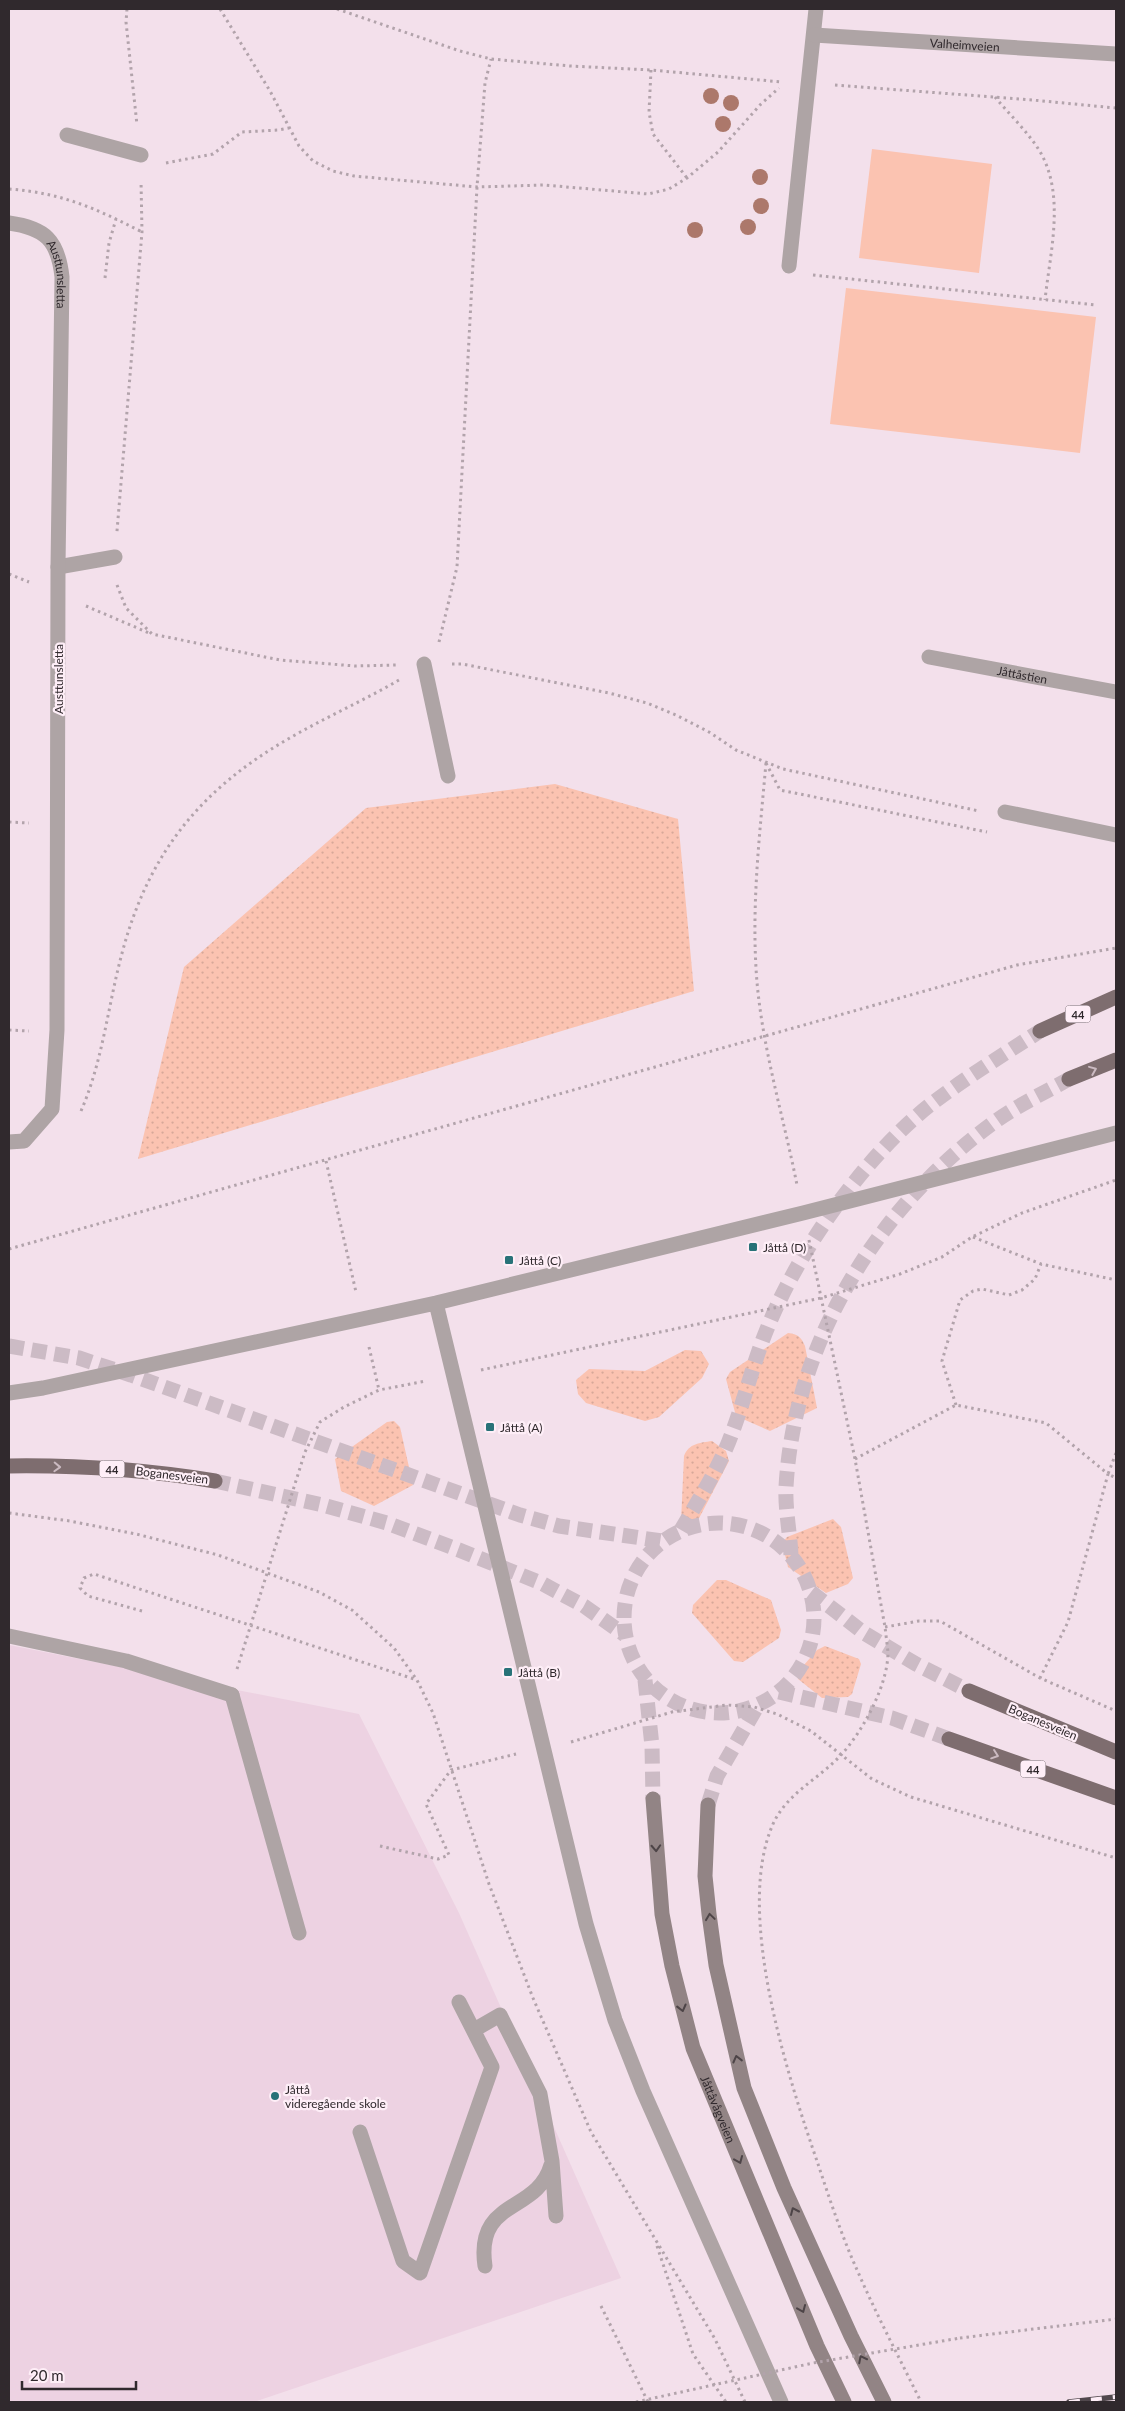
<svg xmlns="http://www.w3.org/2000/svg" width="1125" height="2411" font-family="Lato,sans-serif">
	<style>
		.built { fill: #edd2e2 }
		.grass { fill: url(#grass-dots) }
		.garden { fill: #fbc3b1 }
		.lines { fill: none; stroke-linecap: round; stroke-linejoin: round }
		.secondary-tunnel { stroke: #ccbbc5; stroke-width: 15; stroke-dasharray: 15 8; stroke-linecap: butt }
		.primary-tunnel { stroke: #ccbbc5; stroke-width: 15; stroke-dasharray: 15 8; stroke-linecap: butt }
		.path { stroke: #b2a3ab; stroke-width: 3; stroke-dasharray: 2.5 4; stroke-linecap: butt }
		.lane { stroke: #aea4a5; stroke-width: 15 }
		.street { stroke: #aea4a5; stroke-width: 15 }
		.secondary { stroke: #928485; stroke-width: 15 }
		.primary { stroke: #7e6d6f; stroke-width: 15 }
		.rail-casing { stroke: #51484d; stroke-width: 5.5 }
		.rail { stroke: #feeef7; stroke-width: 4; stroke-dasharray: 11; stroke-linecap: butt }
		.path-bridge { stroke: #b2a3ab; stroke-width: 3; stroke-dasharray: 2.5 4; stroke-linecap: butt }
		.tree { fill: #ac786b }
		.oneway { stroke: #cbbac1 }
		.oneway2 { stroke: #4d4447 }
		.poi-dot { fill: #287278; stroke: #feeef7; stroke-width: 2 }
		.labels { text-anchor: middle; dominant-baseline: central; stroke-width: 4.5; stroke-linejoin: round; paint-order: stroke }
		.shield { fill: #feeef7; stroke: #6e646a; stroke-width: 1 }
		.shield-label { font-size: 11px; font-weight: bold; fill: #30292d }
		.street-label { font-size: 12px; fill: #30292d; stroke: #feeef7 }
		.poi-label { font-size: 12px; fill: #30292d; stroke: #feeef7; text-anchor: start }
	</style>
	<defs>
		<pattern id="grass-dots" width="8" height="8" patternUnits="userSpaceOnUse" patternTransform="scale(1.25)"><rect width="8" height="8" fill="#fbc3b1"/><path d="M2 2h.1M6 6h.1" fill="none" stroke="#d7a899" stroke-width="1.8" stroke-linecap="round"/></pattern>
	</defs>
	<rect width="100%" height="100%" fill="#f3e0eb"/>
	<path class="built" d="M 9,1645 L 359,1714 L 459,1913 L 621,2278 L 254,2402 L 9,2402 Z"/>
	<path class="grass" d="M 555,784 L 678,819 L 694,991 L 138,1159 L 184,967 L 366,808 Z
		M 788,1333 C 798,1334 801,1337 805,1346 L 817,1408 L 770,1431 L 736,1416 L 726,1379 L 730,1372 Z
		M 685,1350 L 701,1351 L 709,1364 L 702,1378 L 659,1417 L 645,1421 L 586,1403 L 578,1394 L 576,1380 L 589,1369 L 645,1371 Z
		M 394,1421 L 400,1427 L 413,1485 L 374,1506 L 341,1491 L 335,1459 L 387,1422 Z
		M 712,1441 L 726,1451 L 729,1461 L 696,1524 L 681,1522 L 684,1456 C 689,1443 700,1443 712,1441 Z
		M 833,1519 L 841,1527 L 853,1578 L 848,1584 L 826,1593 L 788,1567 L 782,1543 L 787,1537 Z
		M 717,1580 L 726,1580 L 771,1600 L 781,1630 L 779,1638 L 743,1662 L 734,1661 L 692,1613 L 693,1605 Z
		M 825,1646 L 859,1659 L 861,1664 L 852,1694 L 848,1697 L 822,1698 L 798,1679 L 797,1673 L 817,1650 Z"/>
	<path class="garden" d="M 872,149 L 992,164 L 979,273 L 859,258 Z
		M 846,288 L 1096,317 L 1080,453 L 830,424 Z"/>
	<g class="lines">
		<path class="secondary-tunnel" d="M 645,1680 L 652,1746 L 653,1799
			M 708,1805 L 717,1776 L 758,1705"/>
		<path class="primary-tunnel" d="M 9,1346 L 79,1358 L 131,1375 L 520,1515 L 559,1526 L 662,1541
			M 215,1481 L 323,1505 L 387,1523 L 459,1550 L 541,1583 L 584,1606 L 625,1635
			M624 1618a95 95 0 1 1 190 0a95 95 0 1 1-190 0Z
			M 681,1530 C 699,1499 720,1467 732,1433 C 745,1399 753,1363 767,1329 C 798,1251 864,1157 930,1105 C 965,1078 1003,1055 1040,1031
			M 791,1555 C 790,1533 785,1509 786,1487 C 794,1342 878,1207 993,1123 C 1016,1106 1044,1093 1069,1079
			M 811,1592 L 864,1633 L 916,1664 L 969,1691
			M 779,1692 L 892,1718 L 949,1739"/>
		<path class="path" d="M 127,9 L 126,22 L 137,125
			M 220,9 L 270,91 L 299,146 L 313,161 L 333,171 L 354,176 L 477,187 L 544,185 L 648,194 L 669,189 L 687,178 L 718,152 L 761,104 L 779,88
			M 337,9 L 460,51 L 491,59 L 570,66 L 651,70 L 782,82
			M 651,70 L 649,112 L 653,134 L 687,178
			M 835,85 L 1032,100 L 1116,108
			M 995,97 C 1009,114 1027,131 1039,150 C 1066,194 1050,252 1045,300
			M 166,163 L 213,154 L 242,132 L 279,130 L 289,128
			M 9,189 C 62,193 95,208 142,232
			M 813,275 L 1096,305
			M 105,278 L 109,243 L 116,219
			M 117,531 L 142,232 L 141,181
			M 9,574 L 29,582
			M 117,585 L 126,608 L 152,634 L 280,660 L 355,666 L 396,665
			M 86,606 L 149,633
			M 439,642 L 457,567 L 477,187 L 485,83 L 491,59
			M 452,664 L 462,664 L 609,693 L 647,703 L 676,715 L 709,732 L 736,750 L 783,769 L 979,811
			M 766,763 C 760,831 752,899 756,968 C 760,1041 783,1114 797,1185
			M 766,763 L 780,790 L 987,832
			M 9,822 L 29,823
			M 9,1030 L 29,1031
			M 81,1111 C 104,1058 108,1002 124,946 C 151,850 203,788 288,739 C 324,718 363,701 399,680
			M 326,1161 L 356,1292
			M 973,1237 L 1041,1264 L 1116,1280
			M 809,1240 L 855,1459 L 885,1627 C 886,1635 887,1644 888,1652 C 888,1685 863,1731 841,1755 C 819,1779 787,1793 773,1824 C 734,1912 788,2077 818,2164 C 830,2200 842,2237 858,2272 C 877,2316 900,2359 921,2402
			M 9,1249 L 1017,965 L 1116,948
			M 369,1347 L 379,1390
			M 481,1370 L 821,1298 L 900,1274 L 942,1257 L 972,1237 L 1022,1213 L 1116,1180
			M 956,1405 L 942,1361 L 960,1300 L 973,1291 L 982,1289 L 1009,1295 L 1022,1290 L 1035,1279 L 1041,1264
			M 1116,1453 L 1108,1474 L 1116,1478
			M 855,1459 L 956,1405 L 1046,1423 L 1108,1474 L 1068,1622 L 1040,1678
			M 9,1513 L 70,1521 L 136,1534 L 218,1555 L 319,1592 L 352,1610 L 394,1648 L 417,1680 L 433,1713 L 489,1884 L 533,1998 L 591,2132 L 715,2339 L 745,2402
			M 142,1611 L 88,1596 L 80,1588 L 84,1578 L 94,1574 L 417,1680
			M 885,1627 L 919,1621 L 940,1621 L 1040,1678 L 1116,1711
			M 237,1669 L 305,1452 L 320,1422 L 344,1407 L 379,1390 L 426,1381
			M 571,1742 L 672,1712 L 727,1705 L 754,1707 L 777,1714 L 811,1731 L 872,1779 L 911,1797 L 1116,1858
			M 380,1846 L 438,1859 L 449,1855 L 426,1804 L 451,1770 L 516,1754
			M 657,2246 L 693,2354 L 726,2402
			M 601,2306 L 648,2402
			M 960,2338 L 1116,2319"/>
		<path class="lane" d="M 67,135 L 141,155
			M 789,266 L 816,9
			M 58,567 L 115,557
			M 424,664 L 448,776
			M 436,1303 L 586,1924 L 615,2020 L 643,2091 L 781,2402
			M 9,1393 L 43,1388 L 436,1303 L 803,1213 L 1116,1133
			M 232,1695 L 299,1933
			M 474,2030 L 500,2015 L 540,2094 L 552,2161 L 556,2216
			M 360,2132 L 403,2261 L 420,2273 L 492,2067 L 459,2002
			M 485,2266 C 475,2198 537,2214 551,2165"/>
		<g class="street">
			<path id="s1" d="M 814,35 L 1116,54"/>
			<path id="s2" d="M 9,223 C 45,228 58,240 62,277 L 58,567 L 57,1030 L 52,1109 L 24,1141 L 9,1142"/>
			<path id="s3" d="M 929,657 L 1116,692"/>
			<path d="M 1005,812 L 1116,835"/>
			<path d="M 9,1636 L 126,1661 L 232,1695"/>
		</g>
		<g class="secondary">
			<path id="s4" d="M 653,1799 L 662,1914 L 672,1966 L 693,2048 L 817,2346 L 844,2402"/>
			<path d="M 708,1805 L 705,1876 L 709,1914 L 716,1965 L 744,2088 L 784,2188 L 851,2336 L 884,2402"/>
		</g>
		<path class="primary" d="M 1040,1031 L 1116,997
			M 1069,1079 L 1116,1060
			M 9,1466 C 78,1465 147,1470 215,1481
			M 969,1691 L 1116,1752
			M 949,1739 L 1116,1798"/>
		<defs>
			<path id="rail" d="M 1069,2402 L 1116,2397"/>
		</defs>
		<use href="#rail" class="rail-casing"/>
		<use href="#rail" class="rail"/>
		<path class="path-bridge" d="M 636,2402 L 813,2363 L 960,2338"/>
	</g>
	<g class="tree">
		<circle cx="711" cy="96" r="8"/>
		<circle cx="731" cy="103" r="8"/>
		<circle cx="723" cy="124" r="8"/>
		<circle cx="760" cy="177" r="8"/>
		<circle cx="761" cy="206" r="8"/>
		<circle cx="748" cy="227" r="8"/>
		<circle cx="695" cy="230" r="8"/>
	</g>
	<defs><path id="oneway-chevron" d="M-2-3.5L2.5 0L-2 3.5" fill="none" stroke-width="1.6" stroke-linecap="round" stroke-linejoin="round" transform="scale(1.25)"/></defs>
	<g class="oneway">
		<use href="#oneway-chevron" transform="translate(1093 1070) rotate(-22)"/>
		<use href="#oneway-chevron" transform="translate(57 1467) rotate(2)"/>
		<use href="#oneway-chevron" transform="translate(995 1755) rotate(19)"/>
	</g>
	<g class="oneway2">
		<use href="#oneway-chevron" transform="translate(656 1848) rotate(87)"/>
		<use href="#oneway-chevron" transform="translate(710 1917) rotate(-98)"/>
		<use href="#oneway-chevron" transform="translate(682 2008) rotate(76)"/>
		<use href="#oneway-chevron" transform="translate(737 2059) rotate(-104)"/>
		<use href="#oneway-chevron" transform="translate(739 2160) rotate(67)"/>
		<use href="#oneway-chevron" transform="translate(794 2211) rotate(-114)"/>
		<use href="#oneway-chevron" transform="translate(802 2309) rotate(67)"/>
		<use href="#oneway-chevron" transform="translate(862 2359) rotate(-117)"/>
	</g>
	<g class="poi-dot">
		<rect x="748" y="1242" width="10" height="10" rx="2.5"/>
		<rect x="504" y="1255" width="10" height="10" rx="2.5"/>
		<rect x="485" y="1422" width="10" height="10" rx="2.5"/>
		<rect x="503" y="1667" width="10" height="10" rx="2.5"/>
		<circle cx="275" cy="2096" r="5"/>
	</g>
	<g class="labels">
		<g class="shield">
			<rect x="1065.5" y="1005.5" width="25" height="17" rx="4"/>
			<rect x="99.5" y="1460.5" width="25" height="17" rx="4"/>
			<rect x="1020.5" y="1760.5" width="25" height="17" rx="4"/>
		</g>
		<g class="shield-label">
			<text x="1078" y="1014">44</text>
			<text x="112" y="1469">44</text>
			<text x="1033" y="1769">44</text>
		</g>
		<g class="street-label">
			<text stroke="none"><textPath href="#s1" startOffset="151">Valheimveien</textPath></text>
			<text stroke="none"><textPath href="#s2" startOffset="81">Austtunsletta</textPath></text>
			<text stroke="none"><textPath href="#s3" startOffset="95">Jåttåstien</textPath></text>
			<text transform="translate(58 679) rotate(-90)">Austtunsletta</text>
			<text transform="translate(172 1475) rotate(7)">Boganesveien</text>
			<text transform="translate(1043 1722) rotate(23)">Boganesveien</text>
			<text stroke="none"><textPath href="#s4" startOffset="319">Jåttåvågveien</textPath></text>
		</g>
		<g class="poi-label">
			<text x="763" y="1247">Jåttå (D)</text>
			<text x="519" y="1260">Jåttå (C)</text>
			<text x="500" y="1427">Jåttå (A)</text>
			<text x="518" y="1672">Jåttå (B)</text>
			<text x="285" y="2089">Jåttå<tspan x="285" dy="14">videregående skole</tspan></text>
		</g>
	</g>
	<rect width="1125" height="2411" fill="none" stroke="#30292d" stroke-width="20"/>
	<path d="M22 2381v8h114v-8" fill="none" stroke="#30292d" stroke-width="2.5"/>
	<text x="30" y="2381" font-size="15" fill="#30292d" stroke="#feeef7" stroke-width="4" paint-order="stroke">20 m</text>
</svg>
